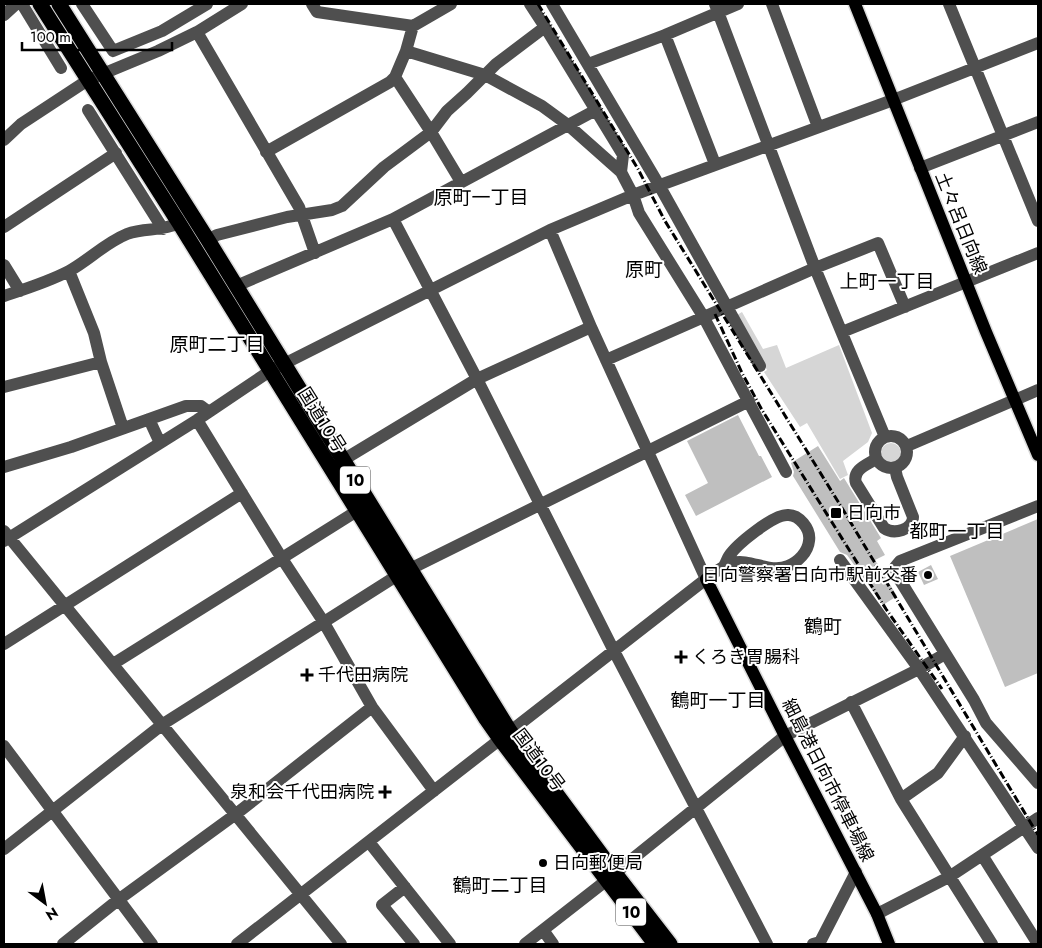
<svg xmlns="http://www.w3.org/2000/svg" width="1042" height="948" font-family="Jost,'Noto Sans JP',sans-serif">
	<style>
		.green { fill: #d6d6d6 }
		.building { fill: #bfbfbf }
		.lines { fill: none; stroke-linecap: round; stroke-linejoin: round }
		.major-casing { stroke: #dbdbdb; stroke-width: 15 }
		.highway-casing { stroke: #dbdbdb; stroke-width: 18 }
		.minor { stroke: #4f4f4f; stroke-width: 12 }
		.major { stroke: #000; stroke-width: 12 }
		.highway { stroke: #000; stroke-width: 15 }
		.rail { stroke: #000; stroke-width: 3; stroke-dasharray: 8 2.5 1 2.5; stroke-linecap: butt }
		.poi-dot { fill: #000; stroke: #fff; stroke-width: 2 }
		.labels { text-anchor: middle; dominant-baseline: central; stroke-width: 4; stroke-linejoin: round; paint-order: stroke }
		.shield { fill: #fff; stroke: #4c4c4c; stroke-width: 1 }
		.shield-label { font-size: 16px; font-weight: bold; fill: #000 }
		.street-label { font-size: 18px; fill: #000; stroke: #fff }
		.poi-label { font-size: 18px; fill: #000; stroke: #fff; text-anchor: start }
		.neighbourhood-label { font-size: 19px; fill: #000; stroke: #fff }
	</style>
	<rect width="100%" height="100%" fill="#fff"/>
	<path class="green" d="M 742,312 L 763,349 L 777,345 L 786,368 L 839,345 L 872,433 L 868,442 L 843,461 L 848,475 L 840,479 L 807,423 L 800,427 L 764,372 L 767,370 L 737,315 Z
		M881 453a10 10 0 1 1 20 0a10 10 0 1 1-20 0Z"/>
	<path class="building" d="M 738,415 L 759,456 L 761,456 L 772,477 L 696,516 L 685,495 L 708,483 L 687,441 Z
		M 818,446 L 840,481 L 844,478 L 881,538 L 877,541 L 885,555 L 875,560 L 897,596 L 883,605 L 847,555 L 840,552 L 793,476 L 794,472 L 791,463 Z
		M 1038,519 L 1038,673 L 1005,687 L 950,556 Z
		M 931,565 L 938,579 L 924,585 L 918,572 Z"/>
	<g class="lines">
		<defs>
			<path id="major" d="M 855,4 L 986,332 L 1038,455
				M 706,579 L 785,736 L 877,914 L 889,944"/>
			<path id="highway" d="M 40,4 L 179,223 L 486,719 L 500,739 L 655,944
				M 59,4 L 208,240 L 510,731 L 615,873 L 670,944"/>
		</defs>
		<use href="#major" class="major-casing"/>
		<use href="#highway" class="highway-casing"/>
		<path class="minor" d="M 22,4 L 61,68
			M 82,4 L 113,51 L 162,31 L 207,4
			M 312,4 L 317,12 L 413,26 L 451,4
			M 552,4 L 659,185 L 760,366
			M 715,4 L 815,268 L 885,437
			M 772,4 L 818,127
			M 949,4 L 1038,221
			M 4,15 L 16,4
			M 545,27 L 623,155 L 621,172
			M 197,32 L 299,207 L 315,253
			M 406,51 L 413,26
			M 588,64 L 665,35
			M 395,77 L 431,132 L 461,182
			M 88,110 L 163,229
			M 4,140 L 21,124 L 88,80 L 158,51 L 197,32 L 242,4
			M 266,152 L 390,82 L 395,77 L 406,51 L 485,75 L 542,106 L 568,125 L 621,172 L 633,195 L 639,213 L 703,316 L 786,472
			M 715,164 L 665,35 L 738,4
			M 920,168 L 1038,122
			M 393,219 L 477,379 L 614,651 L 767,944
			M 4,227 L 116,153
			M 550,230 L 591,327 L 706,579
			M 208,240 L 217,235 L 287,217 L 332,210 L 342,206 L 384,167 L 431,132 L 447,111 L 467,93 L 496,64 L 545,27 L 530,4
			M 4,265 L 20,291
			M 69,271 L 94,333 L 101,362 L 123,428
			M 236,286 L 393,219 L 596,110
			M 4,296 C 25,289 48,282 69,271 C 89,260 105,243 127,234 C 145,227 161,232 179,223
			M 842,332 L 1038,253
			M 606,360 L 815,268 L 878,243 L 905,307
			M 4,387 L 101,362
			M 149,419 L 160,443
			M 197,420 L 281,557 L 323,621 L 372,707 L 434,791
			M875 452a16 16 0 1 1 32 0a16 16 0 1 1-32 0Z
			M 907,446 L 1038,390
			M 876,459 C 866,465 852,470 856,483 L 884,528 C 894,535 913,530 913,517 L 897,477 L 895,468
			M 343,460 L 477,379 L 591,327
			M 4,467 L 71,447 L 186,406 L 201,406 L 209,412
			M 1038,506 L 900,561 L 895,567 L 898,577 L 974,700 L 986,723 L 1038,783
			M 4,531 L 341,944
			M 4,541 L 197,420 L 270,371 L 550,230 L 633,195 L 893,100 L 1038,43
			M 840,560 L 919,669 L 945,654
			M 4,644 L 242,493
			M 113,664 L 357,511
			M 851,702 L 901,799 L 992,944
			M 4,746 L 152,944
			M 901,799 L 938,773 L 965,736
			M 369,842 L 450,944
			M 4,849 L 163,724 L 398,575 L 749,401
			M 982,855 L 1038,944
			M 615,873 L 785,736 L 919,669 L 1038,848
			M 405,887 L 382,905 L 414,944
			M 877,914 L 949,877 L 1038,818
			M 543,930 L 553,944
			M 63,944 L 118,900 L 236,814 L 372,707
			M 237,944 L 706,579 C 714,573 722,566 732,563 C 751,558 769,574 788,566 C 798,562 808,552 809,541 C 811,529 799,514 787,515 C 773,515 737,544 729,556 C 727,559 726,563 724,566
			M 525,944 L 607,880
			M 813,944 L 820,942 L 856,872"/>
		<use href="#major" class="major"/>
		<use href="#highway" class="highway"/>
		<path class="rail" d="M 538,4 L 638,169 L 665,221 L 842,508 L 1038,835
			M 715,314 L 742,373 L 762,410 L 886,609 L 942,689"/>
	</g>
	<g class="poi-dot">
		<rect x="830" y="507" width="12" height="12" rx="2.5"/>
		<circle cx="928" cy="575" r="5"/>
		<path d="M678.5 649.5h5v5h5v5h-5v5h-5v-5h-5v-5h5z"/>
		<path d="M304.5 667.5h5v5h5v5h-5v5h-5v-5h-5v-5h5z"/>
		<path d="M382.5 784.5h5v5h5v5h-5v5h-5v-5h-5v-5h5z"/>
		<circle cx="543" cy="863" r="5"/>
	</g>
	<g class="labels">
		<g class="shield">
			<rect x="340" y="466.5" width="30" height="27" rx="4"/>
			<rect x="616" y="898.5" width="30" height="27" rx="4"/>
		</g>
		<g class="shield-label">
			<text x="355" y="480">10</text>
			<text x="631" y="912">10</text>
		</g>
		<g class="street-label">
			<text transform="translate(961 223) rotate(68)">土々呂日向線</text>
			<text transform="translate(322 420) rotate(58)">国道10号</text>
			<text transform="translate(539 760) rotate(53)">国道10号</text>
			<text transform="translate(828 780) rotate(63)">細島港日向市停車場線</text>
		</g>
		<g class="poi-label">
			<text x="847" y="513">日向市</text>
			<text x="918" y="575" text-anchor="end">日向警察署日向市駅前交番</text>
			<text x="692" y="657">くろき胃腸科</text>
			<text x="318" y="675">千代田病院</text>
			<text x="374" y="792" text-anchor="end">泉和会千代田病院</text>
			<text x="553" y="863">日向郵便局</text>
		</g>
		<g class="neighbourhood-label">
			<text x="481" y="197">原町一丁目</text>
			<text x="644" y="269">原町</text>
			<text x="887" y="281">上町一丁目</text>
			<text x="217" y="344">原町二丁目</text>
			<text x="957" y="531">都町一丁目</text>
			<text x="823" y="626">鶴町</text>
			<text x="718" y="700">鶴町一丁目</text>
			<text x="500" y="885">鶴町二丁目</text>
		</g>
	</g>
	<rect width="1042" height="948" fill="none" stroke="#000000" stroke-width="10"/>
	<g transform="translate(45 903) rotate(148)" stroke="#ffffff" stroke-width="4" paint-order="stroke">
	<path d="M0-4L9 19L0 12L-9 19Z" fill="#000000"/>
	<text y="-8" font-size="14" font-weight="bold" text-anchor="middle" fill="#000000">N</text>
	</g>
	<path d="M22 42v8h150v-8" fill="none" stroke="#000000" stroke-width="2.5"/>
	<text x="30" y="42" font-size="15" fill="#000000" stroke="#ffffff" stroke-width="4" paint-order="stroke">100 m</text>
</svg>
